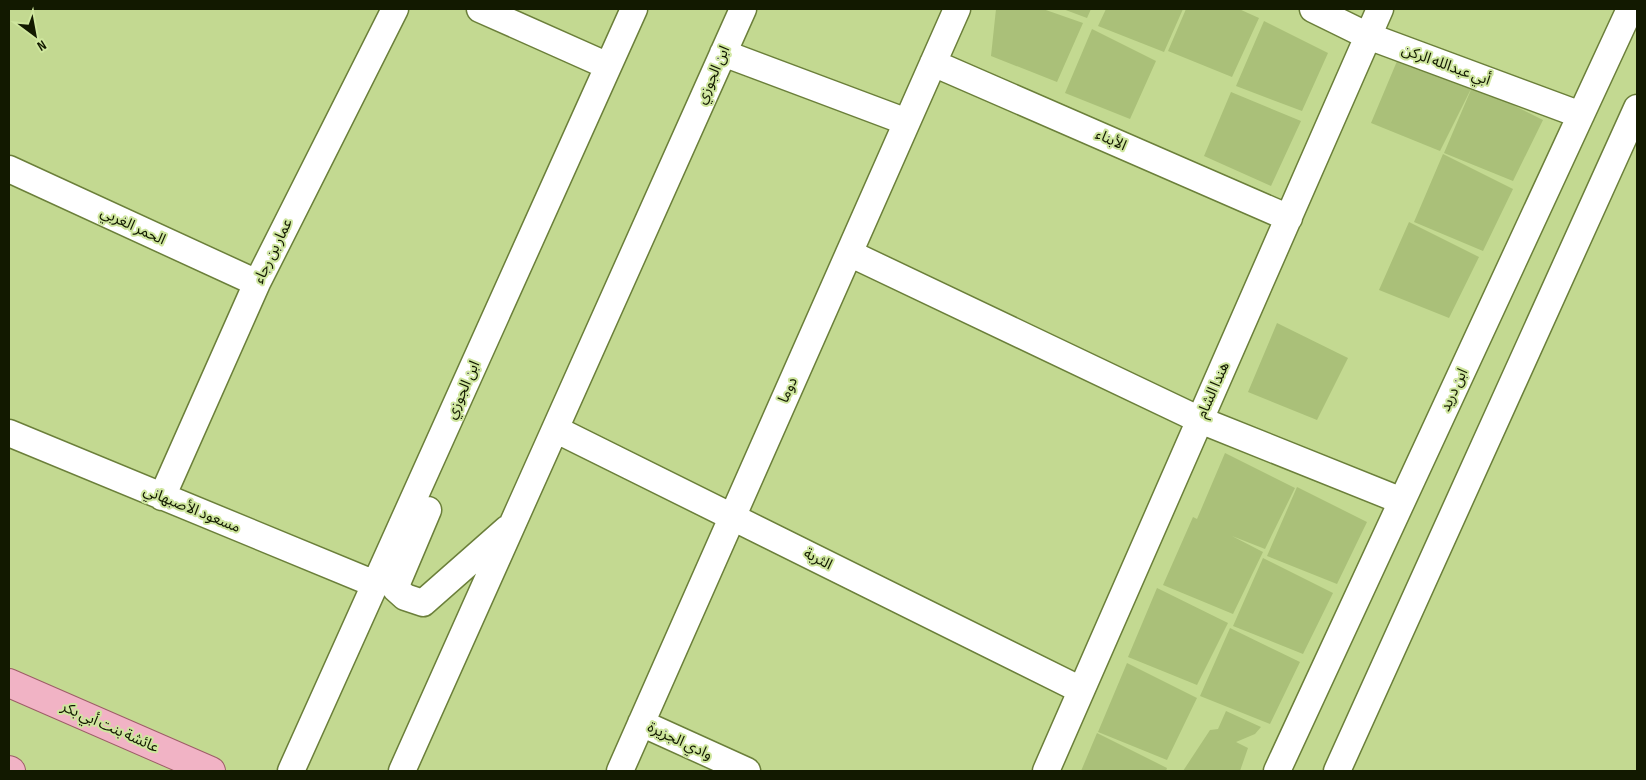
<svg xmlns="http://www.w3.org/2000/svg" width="1646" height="780" font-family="'Sofia Sans Condensed','Noto Sans Arabic',sans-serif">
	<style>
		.building { fill: #aac079 }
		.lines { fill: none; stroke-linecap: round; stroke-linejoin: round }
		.minor-casing { stroke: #6b7f3a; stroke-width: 29 }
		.major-casing { stroke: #9d5d67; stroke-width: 30 }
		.minor { stroke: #fff; stroke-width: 26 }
		.major { stroke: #f1b3c5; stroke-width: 28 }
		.labels { text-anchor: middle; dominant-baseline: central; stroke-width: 4; stroke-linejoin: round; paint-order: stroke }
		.street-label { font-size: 15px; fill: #121900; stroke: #cfe69e }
	</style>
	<rect width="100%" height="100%" fill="#c3d991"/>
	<path class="building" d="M 996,9 L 1043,9 L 1083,23 L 1057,82 L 991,56 Z
		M 1063,9 L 1091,9 L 1087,18 Z
		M 1106,9 L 1183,9 L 1164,52 L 1098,26 Z
		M 1186,9 L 1239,9 L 1259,18 L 1232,77 L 1168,51 Z
		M 1264,21 L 1328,53 L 1302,111 L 1236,86 Z
		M 1092,29 L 1156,61 L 1130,119 L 1065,93 Z
		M 1400,54 L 1471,89 L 1440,151 L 1371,123 Z
		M 1473,85 L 1543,120 L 1513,181 L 1444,153 Z
		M 1231,92 L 1301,121 L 1271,186 L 1204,156 Z
		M 1443,154 L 1513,189 L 1483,251 L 1414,222 Z
		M 1409,222 L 1479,257 L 1449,318 L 1379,290 Z
		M 1277,323 L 1348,358 L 1317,420 L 1248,392 Z
		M 1225,453 L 1295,488 L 1265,549 L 1232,536 L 1263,552 L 1233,614 L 1163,585 L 1193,517 L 1197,519 Z
		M 1297,487 L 1367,522 L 1337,584 L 1267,556 Z
		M 1263,558 L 1333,593 L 1303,654 L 1233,626 Z
		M 1157,588 L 1228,623 L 1197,685 L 1128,657 Z
		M 1230,628 L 1300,662 L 1270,724 L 1200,696 Z
		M 1127,663 L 1197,698 L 1167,760 L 1098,732 Z
		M 1226,711 L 1261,727 L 1255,734 L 1236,742 L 1248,748 L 1240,771 L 1183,771 L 1210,730 L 1218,729 Z
		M 1097,733 L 1167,768 L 1166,771 L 1081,771 Z"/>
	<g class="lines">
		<defs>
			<path id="minor" d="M 480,9 L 608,66
				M 1313,9 L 1368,36 L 1581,115
				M 723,53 L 907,122
				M 933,63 L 1289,218
				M 9,169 L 257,283
				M 849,253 L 1200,420 L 1402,501
				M 555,429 L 1081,690
				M 9,433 L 375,584
				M 162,497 L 257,283 L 395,9
				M 428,510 L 395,588 L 405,597 L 423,603 L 507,529
				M 641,723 L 747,771
				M 291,771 L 634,9
				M 402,771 L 743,9
				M 620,771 L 957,9
				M 1046,771 L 1380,9
				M 1277,771 L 1630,9
				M 1337,771 L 1637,108"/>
			<path id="major" d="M 9,683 L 211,771
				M 9,770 L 11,771"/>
		</defs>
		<use href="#minor" class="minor-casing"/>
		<use href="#major" class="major-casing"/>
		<use href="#minor" class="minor"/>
		<use href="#major" class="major"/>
	</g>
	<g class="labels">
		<g class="street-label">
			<text transform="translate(1446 65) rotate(20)">أبي عبدالله الركن</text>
			<text transform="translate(713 75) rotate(-66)">ابن الجوزي</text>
			<text transform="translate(1111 140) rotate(24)">الأبناء</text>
			<text transform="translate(133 226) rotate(25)">الحمر الغربي</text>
			<text transform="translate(273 251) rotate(-64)">عمار بن رجاء</text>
			<text transform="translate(463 390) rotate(-66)">ابن الجوزي</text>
			<text transform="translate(788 390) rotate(-66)">دوما</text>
			<text transform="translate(1213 390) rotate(-66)">هندا الشام</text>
			<text transform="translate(1454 390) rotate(-65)">ابن دريد</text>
			<text transform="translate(192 509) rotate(22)">مسعود الأصبهاني</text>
			<text transform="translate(818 559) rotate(27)">الثربة</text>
			<text transform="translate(110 727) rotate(24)">عائشة بنت أبي بكر</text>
			<text transform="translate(680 741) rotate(25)">وادي الجزيرة</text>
		</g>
	</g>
	<rect width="1646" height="780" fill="none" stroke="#121900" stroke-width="20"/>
	<g transform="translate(35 35) rotate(148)" stroke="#cfe69e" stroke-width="4" paint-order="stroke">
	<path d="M0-4L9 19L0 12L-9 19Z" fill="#121900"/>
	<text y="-8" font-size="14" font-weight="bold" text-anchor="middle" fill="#121900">N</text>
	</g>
</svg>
